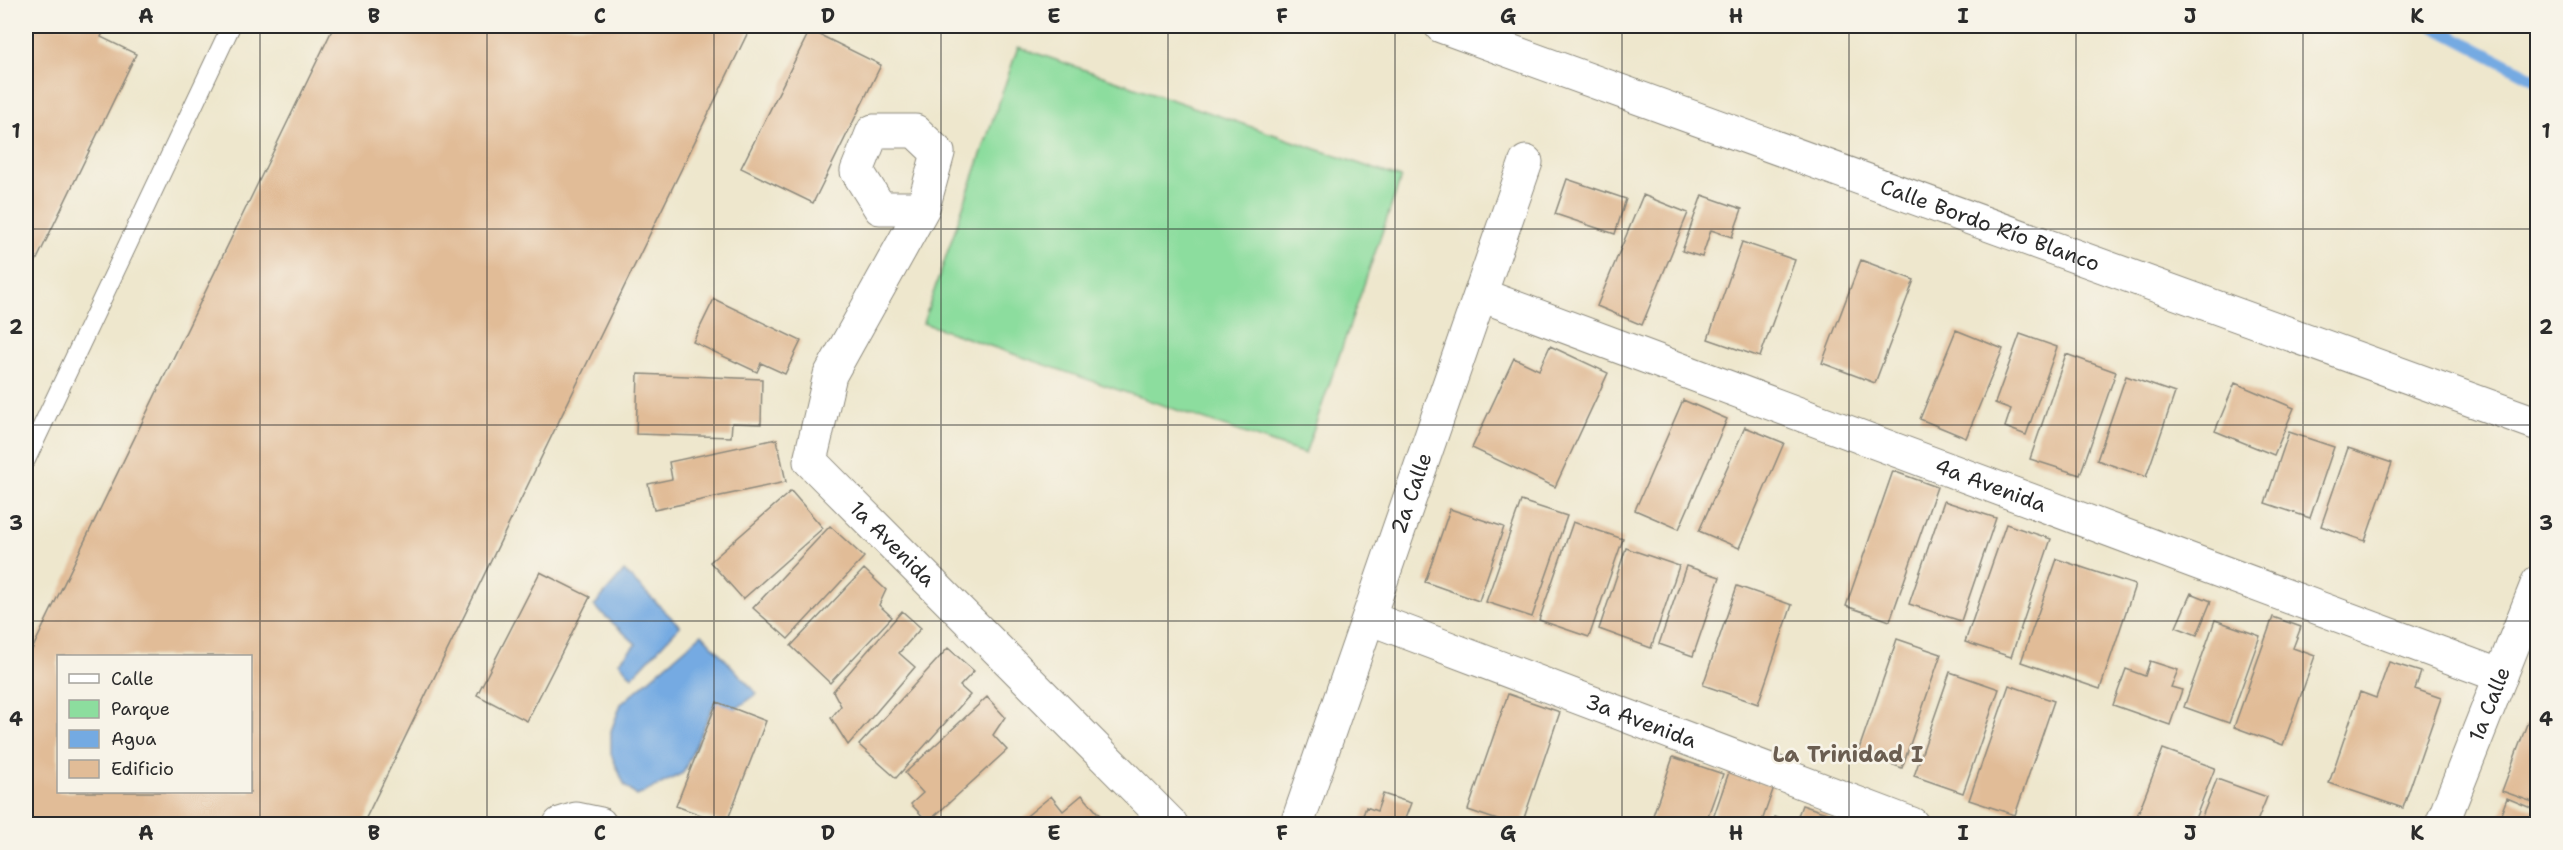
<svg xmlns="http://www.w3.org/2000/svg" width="2563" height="850" font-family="'Shantell Sans',sans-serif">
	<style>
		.green { fill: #8cdd9e; stroke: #5c8464; stroke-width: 1.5 }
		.water { fill: #74aae2; stroke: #506a86; stroke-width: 1.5 }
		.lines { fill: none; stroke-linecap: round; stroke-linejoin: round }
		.stream { stroke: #74aae2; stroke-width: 12 }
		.building { fill: #e1bc97; fill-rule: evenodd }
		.service-casing { stroke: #8c897c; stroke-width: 20 }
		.minor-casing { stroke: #8c897c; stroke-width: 35 }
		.service { stroke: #fff; stroke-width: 18 }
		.minor { stroke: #fff; stroke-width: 33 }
		.grid { fill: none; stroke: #2b2b2b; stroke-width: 1.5; stroke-opacity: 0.55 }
		.labels { text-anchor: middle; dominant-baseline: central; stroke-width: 5; stroke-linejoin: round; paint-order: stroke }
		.street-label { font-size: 21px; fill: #2b2b2b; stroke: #f7f3e8 }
		.neighbourhood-label { font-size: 22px; font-weight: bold; fill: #6b5e51; stroke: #f7f3e8 }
		.neatline { fill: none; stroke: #2b2b2b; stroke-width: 2 }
		.grid-label { font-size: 20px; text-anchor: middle; font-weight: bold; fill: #2b2b2b }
	</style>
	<rect width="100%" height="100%" fill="#f7f3e8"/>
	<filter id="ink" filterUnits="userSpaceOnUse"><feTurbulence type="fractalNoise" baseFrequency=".0167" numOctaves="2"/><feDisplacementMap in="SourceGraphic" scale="12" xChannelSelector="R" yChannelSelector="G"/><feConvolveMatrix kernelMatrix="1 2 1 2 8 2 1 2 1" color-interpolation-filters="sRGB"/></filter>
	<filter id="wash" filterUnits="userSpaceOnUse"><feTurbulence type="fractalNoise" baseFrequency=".008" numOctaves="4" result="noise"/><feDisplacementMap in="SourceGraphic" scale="24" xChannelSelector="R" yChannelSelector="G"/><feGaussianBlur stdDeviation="1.35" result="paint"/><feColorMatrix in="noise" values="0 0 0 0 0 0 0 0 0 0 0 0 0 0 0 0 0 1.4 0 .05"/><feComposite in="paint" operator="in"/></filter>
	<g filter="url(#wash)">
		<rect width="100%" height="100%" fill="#eee7cd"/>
		<path class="green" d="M 1018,47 L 1401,178 L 1305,454 L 923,323 Z"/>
		<path class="water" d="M 624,571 L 680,626 L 632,677 L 619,662 L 636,644 L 594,606 Z
			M 702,634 L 757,694 L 733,711 L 713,707 L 683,773 L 637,796 L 625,786 L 611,754 L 611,731 L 621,704 Z"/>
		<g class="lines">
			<path class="stream" d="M 2433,26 L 2538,81"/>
		</g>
		<g id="blocks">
			<path class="building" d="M 26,26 L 106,26 L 101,37 L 136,54 L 26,282 Z
				M 334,26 L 751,26 L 363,824 L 26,824 L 26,662 ZM 58,656 L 250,656 L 250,792 L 58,792 Z
				M 810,30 L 881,65 L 813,203 L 741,168 Z
				M 1567,179 L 1626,199 L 1615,234 L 1555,214 Z
				M 1643,195 L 1688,213 L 1642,325 L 1597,306 Z
				M 1702,195 L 1742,209 L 1732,237 L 1711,230 L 1702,257 L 1682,251 Z
				M 1742,242 L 1795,260 L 1760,357 L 1708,339 Z
				M 1861,260 L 1914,280 L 1875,383 L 1822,363 Z
				M 714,299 L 801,341 L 785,374 L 761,363 L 757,372 L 693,342 Z
				M 1956,330 L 2003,349 L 1966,438 L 1920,419 Z
				M 2020,334 L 2057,347 L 2026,435 L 2005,427 L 2011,409 L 1995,403 Z
				M 1550,346 L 1608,373 L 1555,487 L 1472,448 L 1514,358 L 1539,370 Z
				M 2066,354 L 2116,372 L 2080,475 L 2030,459 Z
				M 638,374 L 762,379 L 761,424 L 732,423 L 731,437 L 636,434 Z
				M 2126,376 L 2175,393 L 2146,477 L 2097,460 Z
				M 2235,383 L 2294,408 L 2274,455 L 2215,431 Z
				M 1683,400 L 1727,419 L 1679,529 L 1635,510 Z
				M 1745,427 L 1784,443 L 1739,548 L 1699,531 Z
				M 2289,432 L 2334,447 L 2310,518 L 2265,503 Z
				M 777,439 L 786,482 L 654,510 L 648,484 L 672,479 L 669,462 Z
				M 2348,448 L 2392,463 L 2365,541 L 2321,526 Z
				M 1893,471 L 1937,487 L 1890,621 L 1846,606 Z
				M 791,491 L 823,528 L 743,599 L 710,562 Z
				M 1521,501 L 1567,516 L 1532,617 L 1486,602 Z
				M 1944,501 L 1996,518 L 1961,621 L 1909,604 Z
				M 1450,509 L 1504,527 L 1479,601 L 1425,582 Z
				M 1573,522 L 1623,539 L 1589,637 L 1539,620 Z
				M 2006,524 L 2051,539 L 2011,657 L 1965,642 Z
				M 830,526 L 864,557 L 788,639 L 753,608 Z
				M 1626,548 L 1679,566 L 1651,648 L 1599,629 Z
				M 2057,559 L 2135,585 L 2100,689 L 2021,662 Z
				M 1686,566 L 1720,577 L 1693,656 L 1659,644 Z
				M 864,569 L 886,590 L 879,605 L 892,617 L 830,683 L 791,646 Z
				M 540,572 L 590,597 L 527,721 L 477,695 Z
				M 1737,586 L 1792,605 L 1758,704 L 1703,685 Z
				M 2191,593 L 2211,601 L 2197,635 L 2176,627 Z
				M 902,611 L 921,628 L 899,653 L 915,667 L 848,745 L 831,718 L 841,706 L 833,691 Z
				M 2273,617 L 2301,627 L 2293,648 L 2315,656 L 2283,745 L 2234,727 Z
				M 2215,620 L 2260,636 L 2229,723 L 2184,707 Z
				M 1897,639 L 1941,654 L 1902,768 L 1858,752 Z
				M 948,648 L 974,671 L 960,686 L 970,695 L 896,778 L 859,745 Z
				M 2150,661 L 2178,670 L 2171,687 L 2182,690 L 2170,725 L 2113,705 L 2126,669 L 2145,676 Z
				M 2389,662 L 2421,672 L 2415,689 L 2441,698 L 2403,808 L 2329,783 L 2360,692 L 2376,698 Z
				M 1950,672 L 1999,689 L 1963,793 L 1914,776 Z
				M 2009,685 L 2054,701 L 2015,815 L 1969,800 Z
				M 1508,694 L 1560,712 L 1522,824 L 1509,824 L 1468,810 Z
				M 987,697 L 1005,717 L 993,735 L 1007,750 L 928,822 L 911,804 L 923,793 L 905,773 Z
				M 2537,697 L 2538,697 L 2538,804 L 2502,791 Z
				M 717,702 L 766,721 L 726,824 L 676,806 Z
				M 2163,749 L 2215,768 L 2193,824 L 2134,824 Z
				M 1673,757 L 1723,774 L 1705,824 L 1650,824 Z
				M 1729,772 L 1774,787 L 1761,824 L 1711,824 Z
				M 2217,779 L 2267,797 L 2256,824 L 2199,824 Z
				M 1383,794 L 1411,803 L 1403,824 L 1360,824 L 1366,807 L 1377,811 Z
				M 1082,795 L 1103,819 L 1097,824 L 1017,824 L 1051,796 L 1063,811 Z
				M 2507,798 L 2538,811 L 2538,824 L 2475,824 L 2479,815 L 2498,822 Z
				M 1802,805 L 1829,814 L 1825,824 L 1795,824 Z
				M 1775,817 L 1795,824 L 1773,824 Z"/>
		</g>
	</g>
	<g filter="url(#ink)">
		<use href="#blocks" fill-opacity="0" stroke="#8c897c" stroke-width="1.5"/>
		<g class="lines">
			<defs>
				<path id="service" d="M 26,460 L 231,26"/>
				<g id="minor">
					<path id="s1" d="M 1441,26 L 2538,424"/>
					<path id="s2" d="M 923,208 L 880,208 L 857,171 L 873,131 L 915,131 L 938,153 L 923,208 L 830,375 L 810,461 L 1171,824"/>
					<path id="s3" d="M 1481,295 L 2501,676"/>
					<path id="s4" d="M 1369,618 L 1912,824"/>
					<path d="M 560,824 L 576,819 L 600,824"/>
					<path id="s5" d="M 1297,824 L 1526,162"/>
					<path id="s6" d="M 2442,824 L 2538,582"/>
				</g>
			</defs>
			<use href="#service" class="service-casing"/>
			<use href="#minor" class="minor-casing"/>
			<use href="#service" class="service"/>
			<use href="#minor" class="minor"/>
		</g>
	</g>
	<path class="grid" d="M 260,26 L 260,824M 487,26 L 487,824M 714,26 L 714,824M 941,26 L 941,824M 1168,26 L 1168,824M 1395,26 L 1395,824M 1622,26 L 1622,824M 1849,26 L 1849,824M 2076,26 L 2076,824M 2303,26 L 2303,824M 26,229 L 2538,229M 26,425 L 2538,425M 26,621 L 2538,621"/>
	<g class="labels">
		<g class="street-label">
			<text stroke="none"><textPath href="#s1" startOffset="584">Calle Bordo Río Blanco</textPath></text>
			<text stroke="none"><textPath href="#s3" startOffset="544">4a Avenida</textPath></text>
			<text stroke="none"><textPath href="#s5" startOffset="350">2a Calle</textPath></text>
			<text stroke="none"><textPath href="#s2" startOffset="657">1a Avenida</textPath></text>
			<text stroke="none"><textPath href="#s6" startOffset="129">1a Calle</textPath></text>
			<text stroke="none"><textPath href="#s4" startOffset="291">3a Avenida</textPath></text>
		</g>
		<g class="neighbourhood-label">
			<text x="1848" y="754">La Trinidad I</text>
		</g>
	</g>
	<rect width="2563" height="850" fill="none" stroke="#f7f3e8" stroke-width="66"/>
	<rect x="57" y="655" width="195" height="138" fill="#f7f3e8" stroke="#a5a39c" stroke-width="1.5"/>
	<rect x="69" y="674" width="30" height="9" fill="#ffffff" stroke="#a5a39c" stroke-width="1.5"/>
	<text x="111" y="685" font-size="18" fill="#2b2b2b">Calle</text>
	<rect x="69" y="700" width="30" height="18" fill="#8cdd9e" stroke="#a5a39c" stroke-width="1.5"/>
	<text x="111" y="715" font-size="18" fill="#2b2b2b">Parque</text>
	<rect x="69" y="730" width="30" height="18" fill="#74aae2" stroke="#a5a39c" stroke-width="1.5"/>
	<text x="111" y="745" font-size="18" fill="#2b2b2b">Agua</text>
	<rect x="69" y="760" width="30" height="18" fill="#e1bc97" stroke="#a5a39c" stroke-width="1.5"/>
	<text x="111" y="775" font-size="18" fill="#2b2b2b">Edificio</text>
	<rect x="33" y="33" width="2497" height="784" class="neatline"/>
	<g class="grid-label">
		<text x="146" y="23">A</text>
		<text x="374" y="23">B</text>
		<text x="600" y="23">C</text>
		<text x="828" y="23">D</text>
		<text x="1054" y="23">E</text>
		<text x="1282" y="23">F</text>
		<text x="1508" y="23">G</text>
		<text x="1736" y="23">H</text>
		<text x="1963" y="23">I</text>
		<text x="2190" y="23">J</text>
		<text x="2417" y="23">K</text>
		<text x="16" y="138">1</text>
		<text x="2546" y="138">1</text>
		<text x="16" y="334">2</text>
		<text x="2546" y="334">2</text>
		<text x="16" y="530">3</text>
		<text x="2546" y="530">3</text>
		<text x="16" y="726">4</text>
		<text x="2546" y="726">4</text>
		<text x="146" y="840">A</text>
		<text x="374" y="840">B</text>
		<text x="600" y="840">C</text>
		<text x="828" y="840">D</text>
		<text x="1054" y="840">E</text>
		<text x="1282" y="840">F</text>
		<text x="1508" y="840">G</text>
		<text x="1736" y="840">H</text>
		<text x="1963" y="840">I</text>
		<text x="2190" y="840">J</text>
		<text x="2417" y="840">K</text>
	</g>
</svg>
